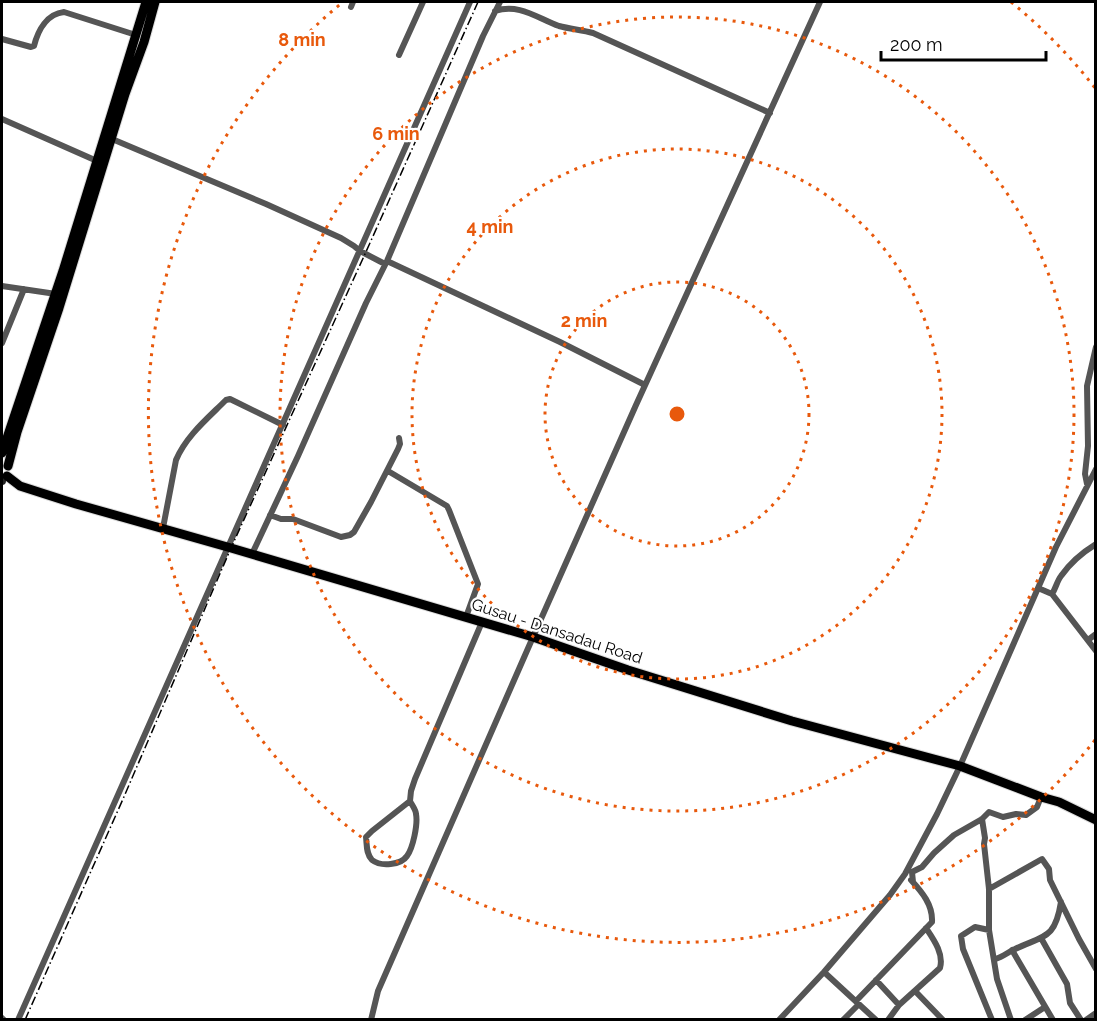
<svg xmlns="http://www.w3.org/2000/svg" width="1097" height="1021" font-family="Raleway,sans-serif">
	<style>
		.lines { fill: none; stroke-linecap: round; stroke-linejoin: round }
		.primary-casing { stroke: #dbdbdb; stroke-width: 11 }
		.street { stroke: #555; stroke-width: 6 }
		.secondary { stroke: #222; stroke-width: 8 }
		.primary { stroke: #000; stroke-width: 9 }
		.rail { stroke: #000; stroke-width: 1.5; stroke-dasharray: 9 3 1.5 3; stroke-linecap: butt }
		.ring { fill: none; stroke: #e8590c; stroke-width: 3; stroke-dasharray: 3 6 }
		.labels { text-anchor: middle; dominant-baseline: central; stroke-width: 4.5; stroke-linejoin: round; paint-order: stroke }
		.street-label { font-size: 16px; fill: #000; stroke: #fff }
		.centre { fill: #e8590c; stroke: #fff; stroke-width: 3 }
		.ring-label { font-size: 18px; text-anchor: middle; font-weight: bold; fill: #e8590c; stroke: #fff; stroke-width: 4.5; stroke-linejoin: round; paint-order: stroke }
	</style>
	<rect width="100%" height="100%" fill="#fff"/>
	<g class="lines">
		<defs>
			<path id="primary" d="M 2,453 L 63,271 L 146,2
				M 8,466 L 17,432 L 59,308 L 125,94 L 144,42 L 155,2
				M 7,476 L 20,486 L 76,504 L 231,548 L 533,637 L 628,670 L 792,721 L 960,766 L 1041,797 L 1059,802 L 1096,820"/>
		</defs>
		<use href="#primary" class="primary-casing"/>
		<path class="street" d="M 351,7 L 353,2
			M 495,11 C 519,3 537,18 559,26 C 570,29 582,30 593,33 L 770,113
			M 2,39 L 31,47 L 34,46 C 38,30 47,14 64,12 L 136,35
			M 399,55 L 423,2
			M 2,119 L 97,161
			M 112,139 L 266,204 L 341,238 L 354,246 L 360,251 L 385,264
			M 387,261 L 560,342 L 645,385
			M 2,286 L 56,294
			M 2,343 L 24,289
			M 388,471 L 447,506 L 449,510 L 478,584 L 466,617
			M 1087,484 L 1085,474 L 1088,446 L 1087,386 L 1096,347
			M 270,515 L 281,519 L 293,519 L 341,537 L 350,535 L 354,532 L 371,502 L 398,449 L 400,444 L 399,438
			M 163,528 L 176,460 C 186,436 208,418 226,400 L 230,399 L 283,425
			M 252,554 L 298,456 L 366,303 L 387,261 L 483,36 L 500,2
			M 1038,588 L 1052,594 L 1096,651
			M 1052,594 C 1056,588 1057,581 1061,576 C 1070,563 1083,552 1096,544
			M 1088,640 L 1096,634
			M 410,801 L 411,791 L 415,779 L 482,622
			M 410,801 C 412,805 416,810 416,814 C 418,824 413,848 407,856 C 401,865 381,867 372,860 C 366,854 367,845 366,837 L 372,831 Z
			M 982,819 L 985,838 L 984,844 L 989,889 L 989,930 L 997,979 L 1011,1020
			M 913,882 L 912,872 L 922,867 L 934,853 L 954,835 L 982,819 L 989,812 L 1003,817 L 1016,814 L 1026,815 L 1037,807 L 1041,797
			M 989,889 L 1042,859 L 1049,869 L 1050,880 L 1079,939 L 1096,969
			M 989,930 L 975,927 L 961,936 L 963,949 L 992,1020
			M 1041,938 L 1067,984 L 1070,1003 L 1081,1020
			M 1012,950 L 1053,1020
			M 995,959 C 1003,957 1008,952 1015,949 C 1045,935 1055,939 1061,902
			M 824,972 L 876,1020
			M 876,980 L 899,1005
			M 915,991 L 943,1020
			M 856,1001 L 932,922 C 933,905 922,892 911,880
			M 2,1018 L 4,1020
			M 18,1020 L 470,2
			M 371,1020 L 378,991 L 533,637 L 636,405 L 820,2
			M 779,1020 L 824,972 L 890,895 L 905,874 L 937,814 L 960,766 L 1056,547 L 1096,469
			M 843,1020 L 859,1004
			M 888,1020 L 899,1005 L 940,968 C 944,954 934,940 926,928
			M 1025,1020 L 1045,1007
			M 1086,1020 L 1096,1013"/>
		<path class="secondary" d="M 2,481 L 2,479"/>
		<use href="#primary" class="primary"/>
		<path class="rail" d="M 25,1020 L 123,799 L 231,548 L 365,254 L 478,2"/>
	</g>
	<g class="ring">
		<circle cx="677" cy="414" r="132"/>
		<circle cx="677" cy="414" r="265"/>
		<circle cx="677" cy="414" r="397"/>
		<path d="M1095 740A530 530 0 1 1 343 2M1011 2A530 530 0 0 1 1095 88"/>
	</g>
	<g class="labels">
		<g class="street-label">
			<text transform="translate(557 631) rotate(18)">Gusau - Dansadau Road</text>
		</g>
	</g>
	<circle cx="677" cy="414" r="9" class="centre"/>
	<g class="ring-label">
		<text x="302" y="46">8 min</text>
		<text x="396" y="140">6 min</text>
		<text x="490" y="233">4 min</text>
		<text x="584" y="327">2 min</text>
	</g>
	<rect width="1097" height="1021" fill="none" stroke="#000000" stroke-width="6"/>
	<path d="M881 51v9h165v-9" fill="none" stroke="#000000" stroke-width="3"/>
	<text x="890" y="51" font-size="18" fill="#000000" stroke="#ffffff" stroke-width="4.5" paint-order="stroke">200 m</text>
</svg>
